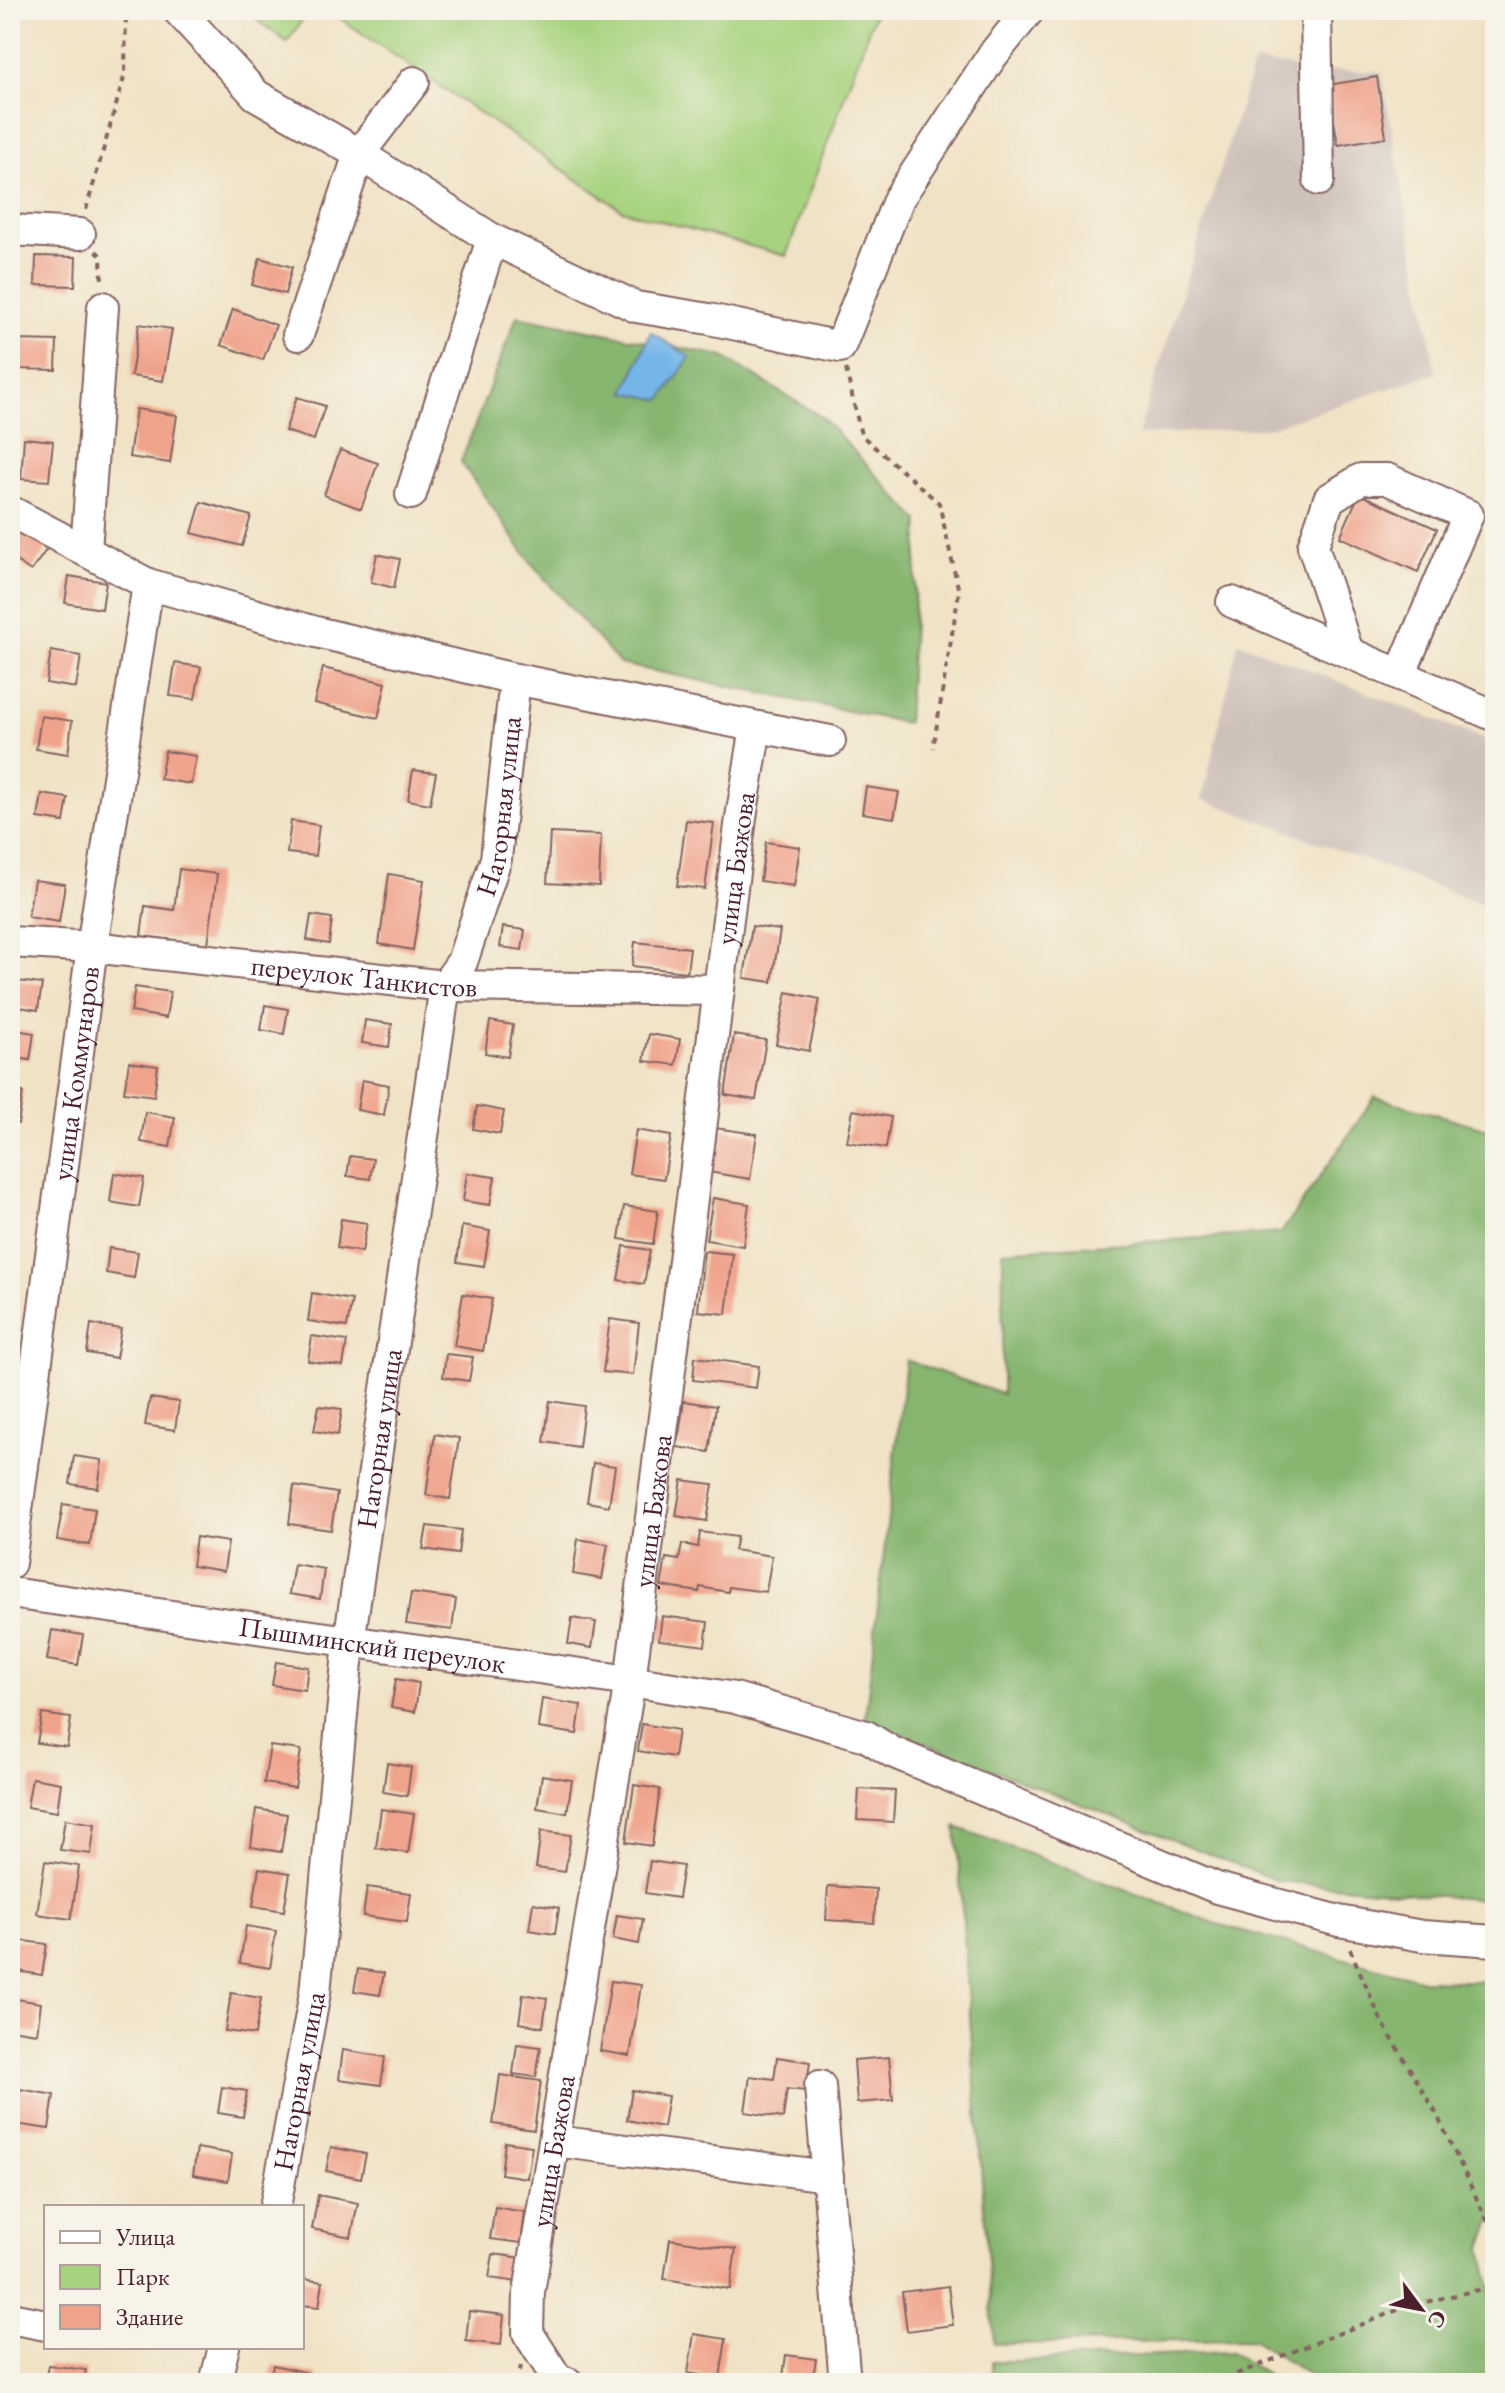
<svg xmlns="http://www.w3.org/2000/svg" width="1505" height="2393" font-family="'EB Garamond',serif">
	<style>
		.industrial { fill: #cec1ba }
		.green { fill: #a7d37f; stroke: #787955; stroke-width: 2 }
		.forest { fill: #85b56e; stroke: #686a4c; stroke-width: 2 }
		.water { fill: #75b6e9; stroke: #606a8a; stroke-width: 2 }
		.building { fill: #f0a38b }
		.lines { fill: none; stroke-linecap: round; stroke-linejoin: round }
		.minor-casing { stroke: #846361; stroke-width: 34 }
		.path { stroke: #846361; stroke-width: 4; stroke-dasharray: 6 6; stroke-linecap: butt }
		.minor { stroke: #fff; stroke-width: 30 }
		.labels { text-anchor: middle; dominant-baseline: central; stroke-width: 6; stroke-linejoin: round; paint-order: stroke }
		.street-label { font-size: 28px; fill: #4a1f2b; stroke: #f7f3e8 }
	</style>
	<rect width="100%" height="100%" fill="#f7f3e8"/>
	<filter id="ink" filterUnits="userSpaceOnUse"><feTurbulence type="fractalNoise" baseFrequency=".0125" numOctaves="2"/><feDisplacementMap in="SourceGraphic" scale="16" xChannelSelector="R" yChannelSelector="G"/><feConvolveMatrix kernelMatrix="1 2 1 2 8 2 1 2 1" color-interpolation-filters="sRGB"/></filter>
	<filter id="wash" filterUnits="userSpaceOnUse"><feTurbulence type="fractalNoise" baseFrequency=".006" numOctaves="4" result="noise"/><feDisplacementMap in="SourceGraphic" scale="32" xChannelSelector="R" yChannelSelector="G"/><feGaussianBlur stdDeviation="1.8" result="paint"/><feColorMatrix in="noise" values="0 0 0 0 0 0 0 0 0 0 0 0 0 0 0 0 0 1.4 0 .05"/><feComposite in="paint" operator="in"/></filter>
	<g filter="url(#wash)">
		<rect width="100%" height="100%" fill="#f0e2c4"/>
		<path class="industrial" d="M 1254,62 L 1316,70 L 1381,72 L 1436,373 L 1267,428 L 1138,435 Z
			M 1238,642 L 1495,743 L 1495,909 L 1202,799 Z"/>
		<path class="green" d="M 244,10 L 309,10 L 287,42 Z
			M 328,10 L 876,10 L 786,256 L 622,210 Z"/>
		<path class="forest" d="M 517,316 L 722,356 L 823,418 L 919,521 L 907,723 L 620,664 L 531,563 L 461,462 Z
			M 1375,1097 L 1495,1131 L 1495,1901 L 1278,1881 L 865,1720 L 906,1360 L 1002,1394 L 1003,1251 L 1281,1233 Z
			M 956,1827 L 1217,1924 L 1423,1980 L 1495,1982 L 1495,2212 L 1482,2248 L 1495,2310 L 1495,2383 L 1321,2383 L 1254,2340 L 994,2344 Z
			M 1231,2352 L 1279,2383 L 992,2383 L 992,2362 Z"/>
		<path class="water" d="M 651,332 L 690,357 L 661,400 L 625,392 Z"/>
		<g id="blocks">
			<path class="building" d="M 1377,77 L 1386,137 L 1338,145 L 1328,85 Z
				M 36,256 L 76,257 L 75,286 L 35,285 Z
				M 260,258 L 292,267 L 285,294 L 252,285 Z
				M 233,309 L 276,325 L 263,360 L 221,345 Z
				M 139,324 L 172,329 L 163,381 L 131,376 Z
				M 17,340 L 57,341 L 56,370 L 16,369 Z
				M 297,397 L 325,406 L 314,440 L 285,431 Z
				M 136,409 L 177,415 L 170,463 L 129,457 Z
				M 24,438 L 53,441 L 49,481 L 21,479 Z
				M 340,450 L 378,463 L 361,509 L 324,495 Z
				M 1359,494 L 1437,529 L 1418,572 L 1340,537 Z
				M 201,502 L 251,516 L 242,546 L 192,533 Z
				M 16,524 L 49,546 L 31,571 L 10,557 L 10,533 Z
				M 377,554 L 400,559 L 394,588 L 371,582 Z
				M 69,576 L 106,582 L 102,609 L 65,603 Z
				M 51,651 L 81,656 L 76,688 L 46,683 Z
				M 175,663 L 201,667 L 195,699 L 170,696 Z
				M 323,668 L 386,683 L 378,718 L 314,703 Z
				M 41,716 L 72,721 L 68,754 L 36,749 Z
				M 165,751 L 196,756 L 191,784 L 160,779 Z
				M 413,770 L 436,773 L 430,804 L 408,800 Z
				M 866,787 L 899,792 L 894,818 L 862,813 Z
				M 42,794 L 68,798 L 64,822 L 38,818 Z
				M 686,820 L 714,823 L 705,889 L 677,886 Z
				M 291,821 L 319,825 L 315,856 L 287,853 Z
				M 550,833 L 601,835 L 599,886 L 547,883 Z
				M 766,842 L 800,847 L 794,886 L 760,881 Z
				M 179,869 L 217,874 L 208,944 L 141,936 L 145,906 L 174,910 Z
				M 389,874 L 424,880 L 413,950 L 379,944 Z
				M 34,880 L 65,884 L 59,922 L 28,917 Z
				M 311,915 L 332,918 L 329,944 L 307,940 Z
				M 752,926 L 780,930 L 772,982 L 744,978 Z
				M 503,927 L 525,930 L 522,950 L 500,947 Z
				M 635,942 L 690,948 L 687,972 L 632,966 Z
				M 17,981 L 42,984 L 38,1010 L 13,1006 Z
				M 135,987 L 170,992 L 166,1018 L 131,1012 Z
				M 787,992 L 820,999 L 809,1051 L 776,1044 Z
				M 265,1005 L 288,1009 L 284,1034 L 261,1030 Z
				M 365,1020 L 392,1024 L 389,1047 L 362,1043 Z
				M 490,1021 L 513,1025 L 508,1057 L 485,1053 Z
				M 10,1029 L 34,1033 L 30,1060 L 10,1057 Z
				M 649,1034 L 680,1039 L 676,1065 L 644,1061 Z
				M 734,1035 L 766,1040 L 756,1100 L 725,1095 Z
				M 129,1062 L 158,1066 L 154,1096 L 124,1092 Z
				M 362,1080 L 389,1085 L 384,1115 L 357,1110 Z
				M 10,1090 L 23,1092 L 18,1124 L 10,1122 Z
				M 477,1106 L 504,1111 L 500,1134 L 473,1129 Z
				M 853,1110 L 891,1117 L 886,1148 L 847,1142 Z
				M 145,1112 L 175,1117 L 170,1147 L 141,1142 Z
				M 715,1128 L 757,1134 L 750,1179 L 708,1172 Z
				M 636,1130 L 671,1136 L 664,1179 L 629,1174 Z
				M 350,1156 L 373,1159 L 370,1179 L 347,1176 Z
				M 114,1173 L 144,1178 L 139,1207 L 110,1202 Z
				M 467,1173 L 495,1177 L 490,1205 L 463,1201 Z
				M 713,1198 L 749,1204 L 743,1246 L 706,1240 Z
				M 624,1206 L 658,1211 L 653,1244 L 619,1239 Z
				M 341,1219 L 367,1223 L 362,1252 L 337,1248 Z
				M 462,1226 L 490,1231 L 484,1266 L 457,1262 Z
				M 624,1246 L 650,1250 L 644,1284 L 618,1280 Z
				M 109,1248 L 138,1252 L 134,1278 L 106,1273 Z
				M 704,1251 L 733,1254 L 726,1314 L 698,1311 Z
				M 312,1293 L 352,1300 L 347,1327 L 308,1321 Z
				M 463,1294 L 492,1299 L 483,1351 L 454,1346 Z
				M 610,1319 L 639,1323 L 633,1375 L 603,1372 Z
				M 91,1324 L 121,1329 L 116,1358 L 87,1353 Z
				M 312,1336 L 347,1341 L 343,1366 L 308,1361 Z
				M 446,1354 L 473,1357 L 469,1381 L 443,1377 Z
				M 695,1357 L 759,1366 L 756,1388 L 693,1380 Z
				M 150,1398 L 179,1402 L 175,1430 L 145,1425 Z
				M 550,1401 L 584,1406 L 579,1447 L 544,1442 Z
				M 684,1401 L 716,1406 L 709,1452 L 677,1447 Z
				M 319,1406 L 342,1409 L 338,1435 L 314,1431 Z
				M 435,1434 L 459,1438 L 450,1499 L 426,1495 Z
				M 74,1456 L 102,1460 L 98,1488 L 70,1484 Z
				M 593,1463 L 615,1466 L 609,1506 L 587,1502 Z
				M 682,1480 L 713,1484 L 707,1521 L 676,1516 Z
				M 294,1486 L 337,1493 L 331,1530 L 289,1524 Z
				M 63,1504 L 95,1509 L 90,1545 L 57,1540 Z
				M 427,1526 L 461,1530 L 458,1554 L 423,1549 Z
				M 700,1532 L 737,1537 L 734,1550 L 772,1556 L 766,1592 L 729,1587 L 728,1592 L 700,1587 L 699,1592 L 661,1586 L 666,1558 L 679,1560 L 682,1544 L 698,1547 Z
				M 196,1537 L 228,1542 L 224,1571 L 192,1566 Z
				M 578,1539 L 608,1544 L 602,1579 L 573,1574 Z
				M 294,1564 L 324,1569 L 320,1599 L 289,1594 Z
				M 411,1593 L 456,1599 L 452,1630 L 406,1624 Z
				M 662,1616 L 708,1622 L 705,1646 L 659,1640 Z
				M 572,1618 L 596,1622 L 592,1648 L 568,1644 Z
				M 52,1630 L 83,1635 L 78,1665 L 47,1660 Z
				M 276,1662 L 308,1667 L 305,1690 L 272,1685 Z
				M 396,1679 L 419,1683 L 415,1712 L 391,1708 Z
				M 542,1699 L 581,1705 L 577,1734 L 538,1728 Z
				M 42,1714 L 71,1718 L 67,1747 L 37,1743 Z
				M 642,1724 L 678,1730 L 674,1757 L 638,1751 Z
				M 270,1746 L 301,1750 L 295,1788 L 264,1783 Z
				M 387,1763 L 411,1767 L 407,1796 L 383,1792 Z
				M 542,1775 L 572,1780 L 567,1813 L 537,1808 Z
				M 32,1778 L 61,1783 L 57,1812 L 27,1807 Z
				M 634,1785 L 660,1789 L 652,1846 L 626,1842 Z
				M 859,1789 L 895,1791 L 893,1822 L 857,1820 Z
				M 256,1809 L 287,1814 L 281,1852 L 251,1847 Z
				M 381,1809 L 414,1814 L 408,1853 L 376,1848 Z
				M 65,1819 L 95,1824 L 91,1854 L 60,1850 Z
				M 541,1831 L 571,1835 L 565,1872 L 536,1868 Z
				M 45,1861 L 79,1866 L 71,1919 L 37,1914 Z
				M 650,1861 L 683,1866 L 678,1898 L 645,1893 Z
				M 259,1868 L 290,1873 L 284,1911 L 253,1906 Z
				M 828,1886 L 876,1889 L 874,1923 L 826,1920 Z
				M 367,1887 L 411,1893 L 407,1922 L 363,1916 Z
				M 533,1903 L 559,1908 L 555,1934 L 529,1930 Z
				M 617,1915 L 643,1919 L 639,1944 L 613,1939 Z
				M 246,1926 L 276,1931 L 270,1968 L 240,1963 Z
				M 16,1940 L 47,1944 L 42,1975 L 11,1970 Z
				M 358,1969 L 384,1973 L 380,1995 L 354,1991 Z
				M 611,1981 L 641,1985 L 630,2056 L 600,2051 Z
				M 231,1993 L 261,1998 L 255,2035 L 225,2031 Z
				M 523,1994 L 547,1998 L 543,2027 L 519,2023 Z
				M 11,1998 L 41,2003 L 37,2033 L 10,2029 Z
				M 517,2044 L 541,2047 L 536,2077 L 513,2074 Z
				M 343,2050 L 385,2057 L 381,2085 L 339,2079 Z
				M 777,2057 L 810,2062 L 806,2091 L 787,2089 L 783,2118 L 745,2112 L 750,2076 L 774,2079 Z
				M 889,2057 L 893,2100 L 857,2103 L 854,2060 Z
				M 500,2075 L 541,2081 L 534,2130 L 493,2124 Z
				M 222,2087 L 247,2091 L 243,2117 L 218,2113 Z
				M 20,2089 L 54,2095 L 49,2129 L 15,2124 Z
				M 632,2090 L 668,2096 L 663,2127 L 627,2120 Z
				M 505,2142 L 532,2146 L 527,2178 L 501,2174 Z
				M 10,2144 L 20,2146 L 16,2172 L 10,2171 Z
				M 331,2147 L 366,2154 L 361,2178 L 326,2171 Z
				M 197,2148 L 232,2154 L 228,2181 L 193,2175 Z
				M 318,2195 L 358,2203 L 351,2237 L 312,2229 Z
				M 495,2207 L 525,2212 L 521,2243 L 490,2239 Z
				M 670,2239 L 736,2249 L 730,2289 L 664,2279 Z
				M 493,2254 L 522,2258 L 518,2282 L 489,2278 Z
				M 302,2279 L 323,2282 L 319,2307 L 302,2305 Z
				M 948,2286 L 953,2325 L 907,2331 L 902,2292 Z
				M 469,2311 L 504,2315 L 501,2345 L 466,2341 Z
				M 694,2334 L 726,2339 L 720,2378 L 688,2373 Z
				M 786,2355 L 816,2359 L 812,2383 L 782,2383 Z
				M 48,2365 L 86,2370 L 84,2383 L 45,2383 Z
				M 273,2365 L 317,2375 L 315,2383 L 269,2383 Z"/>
		</g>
	</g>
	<g filter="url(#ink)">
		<use href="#blocks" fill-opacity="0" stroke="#846361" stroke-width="2"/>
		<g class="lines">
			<defs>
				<g id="minor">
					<path d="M 178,10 L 256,95 L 359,154 L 492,239 L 636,307 L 709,319 L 840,347 L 899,198 L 992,56 L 1029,10"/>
					<path d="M 1316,10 L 1319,180"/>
					<path d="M 10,230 L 80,234"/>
					<path d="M 298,335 L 359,154 L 414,82"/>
					<path d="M 411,494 L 492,239"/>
					<path d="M 10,511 L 148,584 L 316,632 L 515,679 L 830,741"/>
					<path d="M 86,551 L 103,307"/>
					<path d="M 1232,602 L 1495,716"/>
					<path d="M 1348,652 L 1313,546 L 1329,499 L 1361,479 L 1387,479 L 1468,515 L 1400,675"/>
					<path id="s1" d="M 10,942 L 92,947 L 445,986 L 719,990"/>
					<path id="s2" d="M 10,1563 L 92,947 L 148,584"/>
					<path id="s3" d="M 10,1593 L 630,1681 L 735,1698 L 866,1736 L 892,1752 L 1217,1888 L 1339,1921 L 1422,1936 L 1495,1941"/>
					<path d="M 820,2086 L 845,2383"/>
					<path d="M 555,2141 L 828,2176"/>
					<path id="s4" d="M 275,2207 L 315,1993 L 349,1642 L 445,986 L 462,962 L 496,859 L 515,679"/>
					<path d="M 10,2318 L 46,2325"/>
					<path d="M 215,2383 L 224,2347"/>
					<path id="s5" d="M 568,2383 L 558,2380 L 528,2333 L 529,2292 L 630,1681 L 741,818 L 756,727"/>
				</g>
			</defs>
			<use href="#minor" class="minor-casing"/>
			<path class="path" d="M 86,210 L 125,74 L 126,10
				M 96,251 L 101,256 L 102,284
				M 846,369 L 861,435 L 939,503 L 959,592 L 933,748
				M 1350,1949 L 1381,2020 L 1436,2113 L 1495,2237
				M 517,2383 L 521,2366
				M 1214,2383 L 1408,2306 L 1495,2286"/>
			<use href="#minor" class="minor"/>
		</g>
	</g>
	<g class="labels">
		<g class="street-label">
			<text stroke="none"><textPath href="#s4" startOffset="1424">Нагорная улица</textPath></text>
			<text stroke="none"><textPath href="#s5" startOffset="1546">улица Бажова</textPath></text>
			<text stroke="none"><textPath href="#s1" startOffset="356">переулок Танкистов</textPath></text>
			<text stroke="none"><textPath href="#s2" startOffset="494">улица Коммунаров</textPath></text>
			<text stroke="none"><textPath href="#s4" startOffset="776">Нагорная улица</textPath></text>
			<text stroke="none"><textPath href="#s5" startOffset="898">улица Бажова</textPath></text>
			<text stroke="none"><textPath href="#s3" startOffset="366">Пышминский переулок</textPath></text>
			<text stroke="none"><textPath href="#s4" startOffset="128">Нагорная улица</textPath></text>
			<text stroke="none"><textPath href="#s5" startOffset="250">улица Бажова</textPath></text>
		</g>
	</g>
	<rect width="1505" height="2393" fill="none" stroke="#f7f3e8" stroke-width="40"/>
	<rect x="44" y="2205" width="260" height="144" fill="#f7f3e8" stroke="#b29e9c" stroke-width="2"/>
	<rect x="60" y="2231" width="40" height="12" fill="#ffffff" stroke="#b29e9c" stroke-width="2"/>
	<text x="116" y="2245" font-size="24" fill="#4a1f2b">Улица</text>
	<rect x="60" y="2265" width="40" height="24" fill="#a7d37f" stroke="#b29e9c" stroke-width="2"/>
	<text x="116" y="2285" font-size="24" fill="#4a1f2b">Парк</text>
	<rect x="60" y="2305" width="40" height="24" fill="#f0a38b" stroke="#b29e9c" stroke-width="2"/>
	<text x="116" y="2325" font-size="24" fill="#4a1f2b">Здание</text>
	<g transform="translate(1421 2309) rotate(122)" stroke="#f7f3e8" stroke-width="6" paint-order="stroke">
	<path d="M0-6L14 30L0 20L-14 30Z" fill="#4a1f2b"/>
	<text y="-12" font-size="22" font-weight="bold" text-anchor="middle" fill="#4a1f2b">С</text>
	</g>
</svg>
